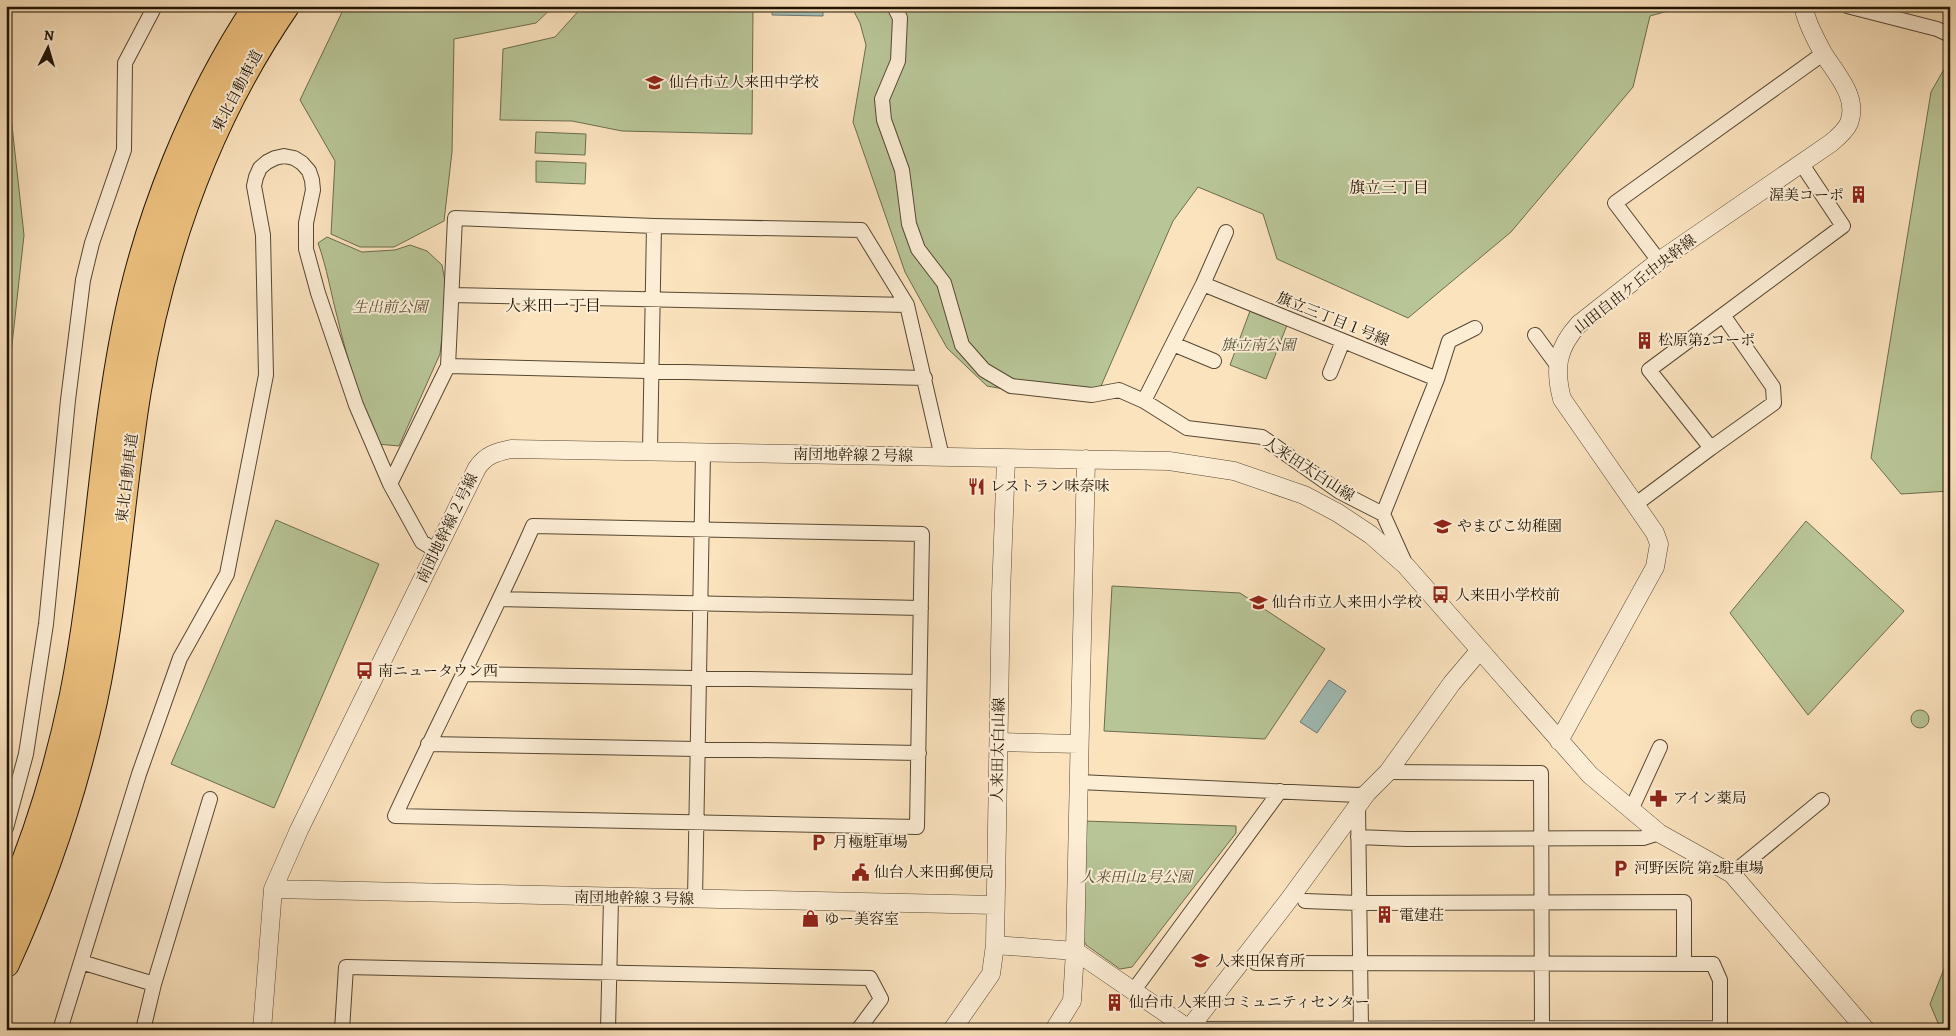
<svg xmlns="http://www.w3.org/2000/svg" width="1956" height="1036" font-family="Alegreya,'Noto Serif JP',serif">
	<style>
		.green { fill: #b8c597; stroke: #6c6c4d }
		.water { fill: #a0bdb7; stroke: #6c796f }
		.lines { fill: none; stroke-linecap: round; stroke-linejoin: round }
		.minor-casing { stroke: #564732; stroke-width: 16 }
		.tertiary-casing { stroke: #564732; stroke-width: 19 }
		.motorway-casing { stroke: #1f1303; stroke-width: 28 }
		.minor { stroke: #fcedd5; stroke-width: 14 }
		.tertiary { stroke: #fcedd5; stroke-width: 18 }
		.motorway { stroke: #eec27f; stroke-width: 26 }
		.labels { text-anchor: middle; dominant-baseline: central; stroke-width: 4; stroke-linejoin: round; paint-order: stroke }
		.poi-label { font-size: 15px; fill: #1f1303; stroke: #fcedd5; text-anchor: start }
		.street-label { font-size: 15px; fill: #1f1303; stroke: #fcedd5 }
		.park-label { font-size: 15px; font-style: italic; fill: #555137; stroke: #fcedd5 }
		.neighbourhood-label { font-size: 16px; fill: #1f1303; stroke: #fcedd5 }
	</style>
	<rect width="100%" height="100%" fill="#fbe3be"/>
	<filter id="stains"><feTurbulence type="fractalNoise" baseFrequency=".004" numOctaves="4"/><feColorMatrix values="0 0 0 0 .2 0 0 0 0 .09 0 0 0 0 .02 0 0 0 .5 -.17"/></filter>
	<radialGradient id="worn" r=".72"><stop offset=".6" stop-color="#630" stop-opacity="0"/><stop offset="1" stop-color="#630" stop-opacity=".3"/></radialGradient>
	<path class="green" d="M 345,6 L 554,6 L 536,23 L 454,39 L 452,152 L 444,221 L 394,247 L 360,247 L 331,234 L 335,161 L 300,100 Z
		M 583,6 L 753,6 L 752,134 L 622,131 L 572,121 L 500,120 L 503,49 L 555,37 Z
		M 851,6 L 1686,6 L 1650,16 L 1633,87 L 1511,232 L 1408,318 L 1277,259 L 1263,214 L 1198,187 L 1173,221 L 1101,386 L 1048,397 L 987,386 L 947,348 L 905,272 L 853,122 L 866,45 L 860,23 Z
		M 1947,64 L 1950,66 L 1950,491 L 1901,494 L 1871,458 L 1931,92 Z
		M 6,71 L 24,235 L 6,400 Z
		M 536,132 L 586,134 L 585,155 L 535,153 Z
		M 536,161 L 586,163 L 585,184 L 536,182 Z
		M 327,237 L 362,252 L 395,250 L 410,245 L 427,251 L 442,265 L 447,292 L 440,354 L 399,446 L 377,444 C 362,404 348,363 338,320 C 331,294 327,268 318,243 Z
		M 1250,311 L 1287,325 L 1266,379 L 1230,365 Z
		M 276,520 L 379,564 L 274,808 L 171,764 Z
		M 1806,521 L 1904,611 L 1808,715 L 1730,613 Z
		M 1112,586 L 1240,593 L 1325,649 L 1265,739 L 1104,731 Z
		M1911 719a9 9 0 1 1 18 0a9 9 0 1 1-18 0Z
		M 1084,821 L 1236,826 L 1236,833 L 1132,967 L 1120,969 L 1086,945 L 1081,935 Z
		M 1950,954 L 1950,1030 L 1941,1030 L 1930,1004 Z"/>
	<path class="water" d="M 772,6 L 823,6 L 823,16 L 772,15 Z
		M 1329,680 L 1346,691 L 1317,733 L 1300,722 Z"/>
	<g class="lines">
		<defs>
			<path id="minor" d="M 894,6 L 900,18 L 898,61 L 882,99 L 884,120 L 902,170 L 909,224 L 918,249 L 944,283 L 962,345 L 984,370 L 1011,386 L 1092,395 L 1119,390 L 1144,401 L 1187,428 L 1262,437 L 1340,492 L 1383,514 L 1405,563
				M 1847,6 L 1937,29 L 1950,35
				M 1659,261 L 1615,203 L 1824,53
				M 1203,284 L 1226,232
				M 452,295 L 907,305
				M 1535,335 L 1557,365
				M 1173,344 L 1214,361
				M 448,366 L 925,378
				M 1330,373 L 1343,341
				M 1437,379 L 1449,341 L 1475,328
				M 1144,401 L 1203,284 L 1437,379 L 1383,514
				M 1711,448 L 1774,403 L 1773,387 L 1723,315
				M 650,451 L 654,226
				M 390,484 L 448,366 L 455,218 L 654,226 L 861,230 L 907,305 L 942,457
				M 1636,504 L 1711,448 L 1649,370 L 1843,226 L 1801,163
				M 533,526 L 922,534 L 917,827 L 395,816 C 440,718 490,624 533,526 Z
				M 501,599 L 921,608
				M 464,674 L 919,682
				M 428,744 L 919,753
				M 1388,772 L 1541,773 L 1542,1030
				M 1079,782 L 1358,795 L 1367,793
				M 1358,806 L 1361,1030
				M 1631,810 L 1660,747
				M 6,828 L 26,754 L 46,624 L 68,400 L 83,280 L 92,243 L 124,150 L 125,63 L 155,6
				M 1358,837 L 1407,839 L 1643,838 L 1659,833
				M 1732,874 L 1822,800
				M 695,899 L 703,453
				M 1305,901 L 1358,903 L 1684,902 L 1684,963
				M 81,962 L 154,984
				M 1256,963 L 1713,964 L 1720,980 L 1720,1030
				M 1134,990 L 1280,791
				M 1189,1029 L 1720,1028
				M 60,1030 L 139,774 L 180,658 L 227,574 L 266,375 L 263,235 L 254,186 L 256,177 L 260,168 L 267,162 L 275,158 L 284,156 L 294,158 L 302,163 L 309,171 L 312,180 L 313,190 L 306,223 L 306,249 L 318,293 L 356,405 L 390,484 L 422,542 L 435,550
				M 143,1030 L 154,984 L 210,799
				M 342,1030 L 346,967 L 870,978 L 881,999 L 858,1030
				M 608,1030 L 611,898"/>
			<path id="tertiary" d="M 1559,741 L 1655,567 L 1659,544 L 1655,533 L 1562,399 C 1554,368 1557,348 1579,324 L 1659,261 L 1831,143 C 1837,138 1846,130 1849,123 C 1859,97 1836,74 1823,53 C 1815,38 1807,23 1803,6
				M 999,742 L 1079,744
				M 273,889 L 995,905
				M 995,945 L 1075,951 L 1189,1029
				M 262,1030 L 273,889 L 299,830 L 477,468 C 486,455 496,452 511,449 L 1169,461 L 1234,471 L 1304,495 L 1338,513 L 1371,535 L 1406,566 L 1480,650
				M 952,1030 L 991,974 L 995,945 L 1001,594 L 1006,459
				M 1054,1030 L 1072,1001 L 1075,951 L 1086,459
				M 1188,1030 L 1288,901 L 1367,793 L 1388,772 L 1452,683 L 1480,650 L 1590,775 L 1659,833 L 1732,874 L 1866,1030"/>
			<path id="motorway" d="M 6,907 C 36,840 58,767 73,695 C 97,574 101,450 125,329 C 146,220 195,98 257,6
				M 6,964 C 45,879 74,792 94,701 C 116,598 121,493 138,390 C 161,253 207,121 286,6"/>
		</defs>
		<use href="#minor" class="minor-casing"/>
		<use href="#tertiary" class="tertiary-casing"/>
		<use href="#motorway" class="motorway-casing"/>
		<use href="#minor" class="minor"/>
		<use href="#tertiary" class="tertiary"/>
		<use href="#motorway" class="motorway"/>
	</g>
	<defs>
		<symbol id="school-bare" viewBox="-9 -9 18 18"><path d="M0-5L7-2L0 1L-7-2ZM-4 1L0 2.5L4 1V4Q0 6-4 4Z" fill="#8f2418" stroke="#fcedd5" stroke-width="2.5" paint-order="stroke"/></symbol>
		<symbol id="building-bare" viewBox="-9 -9 18 18"><path d="M-4-6H4V6H1V3H-1V6H-4ZM-2.5-4.3h1.7v1.8h-1.7ZM.8-4.3h1.7v1.8H.8ZM-2.5-1h1.7V.8h-1.7ZM.8-1h1.7V.8H.8Z" fill="#8f2418" stroke="#fcedd5" stroke-width="2.5" paint-order="stroke"/></symbol>
		<symbol id="restaurant-bare" viewBox="-9 -9 18 18"><path d="M-5-6h1v4h1v-4h1v4h1v-4h1v5L-1.5 .5V6h-2V.5L-5-1ZM5-6V6H3V1.5H1.5Q1.5-4 5-6Z" fill="#8f2418" stroke="#fcedd5" stroke-width="2.5" paint-order="stroke"/></symbol>
		<symbol id="bus-bare" viewBox="-9 -9 18 18"><path d="M-5-6H5V4H4V6H2V4H-2V6H-4V4H-5ZM-3.5-4V0h7V-4ZM-3.5 1.2v1.5H-2V1.2ZM2 1.2v1.5H3.5V1.2Z" fill="#8f2418" stroke="#fcedd5" stroke-width="2.5" paint-order="stroke"/></symbol>
		<symbol id="pharmacy-bare" viewBox="-9 -9 18 18"><path d="M-2-6h4v4h4v4h-4v4h-4v-4h-4v-4h4Z" fill="#8f2418" stroke="#fcedd5" stroke-width="2.5" paint-order="stroke"/></symbol>
		<symbol id="parking-bare" viewBox="-9 -9 18 18"><path d="M-3.5-5.5H1a3.5 3.5 0 0 1 0 7H-1V5.5H-3.5ZM-1-3.4V-.6H.8a1.4 1.4 0 0 0 0-2.8Z" fill="#8f2418" stroke="#fcedd5" stroke-width="2.5" paint-order="stroke"/></symbol>
		<symbol id="civic-bare" viewBox="-9 -9 18 18"><path d="M-.6-6.5H3V-4.5H.6V-3L4-1V1h2V6H-6V1h2V-1L-.6-3ZM-1.2 2.5V6h2.4V2.5Z" fill="#8f2418" stroke="#fcedd5" stroke-width="2.5" paint-order="stroke"/></symbol>
		<symbol id="shop-bare" viewBox="-9 -9 18 18"><path d="M-5-2.5h2.3a2.7 3.5 0 0 1 5.4 0H5L5.5 6h-11ZM-1.5-2.5h3a1.5 2.3 0 0 0-3 0Z" fill="#8f2418" stroke="#fcedd5" stroke-width="2.5" paint-order="stroke"/></symbol>
	</defs>
	<g fill-rule="evenodd">
		<use href="#school-bare" x="642" y="70" width="25" height="25"/>
		<use href="#building-bare" x="1846" y="182" width="25" height="25"/>
		<use href="#building-bare" x="1632" y="328" width="25" height="25"/>
		<use href="#restaurant-bare" x="964" y="474" width="25" height="25"/>
		<use href="#school-bare" x="1430" y="514" width="25" height="25"/>
		<use href="#bus-bare" x="1428" y="582" width="25" height="25"/>
		<use href="#school-bare" x="1246" y="590" width="25" height="25"/>
		<use href="#bus-bare" x="352" y="658" width="25" height="25"/>
		<use href="#pharmacy-bare" x="1646" y="786" width="25" height="25"/>
		<use href="#parking-bare" x="806" y="830" width="25" height="25"/>
		<use href="#parking-bare" x="1608" y="856" width="25" height="25"/>
		<use href="#civic-bare" x="848" y="860" width="25" height="25"/>
		<use href="#building-bare" x="1372" y="902" width="25" height="25"/>
		<use href="#shop-bare" x="798" y="906" width="25" height="25"/>
		<use href="#school-bare" x="1188" y="948" width="25" height="25"/>
		<use href="#building-bare" x="1102" y="990" width="25" height="25"/>
	</g>
	<g class="labels">
		<g class="poi-label">
			<text x="669" y="82">仙台市立人来田中学校</text>
			<text x="1844" y="195" text-anchor="end">渥美コーポ</text>
			<text x="1658" y="340">松原第2コーポ</text>
			<text x="990" y="486">レストラン味奈味</text>
			<text x="1457" y="526">やまびこ幼稚園</text>
			<text x="1455" y="595">人来田小学校前</text>
			<text x="1272" y="602">仙台市立人来田小学校</text>
			<text x="378" y="671">南ニュータウン西</text>
			<text x="1673" y="798">アイン薬局</text>
			<text x="833" y="842">月極駐車場</text>
			<text x="1634" y="868">河野医院 第2駐車場</text>
			<text x="874" y="872">仙台人来田郵便局</text>
			<text x="1399" y="915">電建荘</text>
			<text x="824" y="919">ゆー美容室</text>
			<text x="1215" y="961">人来田保育所</text>
			<text x="1129" y="1002">仙台市 人来田コミュニティセンター</text>
		</g>
		<g class="street-label">
			<text transform="translate(237 91) rotate(-62)">東北自動車道</text>
			<text transform="translate(1635 284) rotate(-38)">山田自由ケ丘中央幹線</text>
			<text transform="translate(1333 319) rotate(22)">旗立三丁目１号線</text>
			<text transform="translate(853 455) rotate(1)">南団地幹線２号線</text>
			<text transform="translate(1309 469) rotate(33)">人来田太白山線</text>
			<text transform="translate(127 478) rotate(-83)">東北自動車道</text>
			<text transform="translate(447 528) rotate(-64)">南団地幹線２号線</text>
			<text transform="translate(998 750) rotate(-89)">人来田太白山線</text>
			<text transform="translate(634 898) rotate(1)">南団地幹線３号線</text>
		</g>
		<g class="park-label">
			<text x="390" y="307">生出前公園</text>
			<text x="1258" y="345">旗立南公園</text>
			<text x="1136" y="877">人来田山2号公園</text>
		</g>
		<g class="neighbourhood-label">
			<text x="1389" y="188">旗立三丁目</text>
			<text x="553" y="306">人来田一丁目</text>
		</g>
	</g>
	<rect width="1956" height="1036" fill="none" stroke="#fbe3be" stroke-width="25"/>
	<rect x="8" y="8" width="1941" height="1021" fill="none" stroke="#1f1303" stroke-width="2.5"/>
	<rect x="12" y="12" width="1931" height="1011" fill="none" stroke="#1f1303"/>
	<g transform="translate(48 48) rotate(5)" stroke="#fcedd5" stroke-width="4" paint-order="stroke">
	<path d="M0-4L9 19L0 12L-9 19Z" fill="#1f1303"/>
	<text y="-8" font-size="14" font-weight="bold" text-anchor="middle" fill="#1f1303">N</text>
	</g>
	<rect width="100%" height="100%" filter="url(#stains)"/>
	<rect width="100%" height="100%" fill="url(#worn)"/>
</svg>
